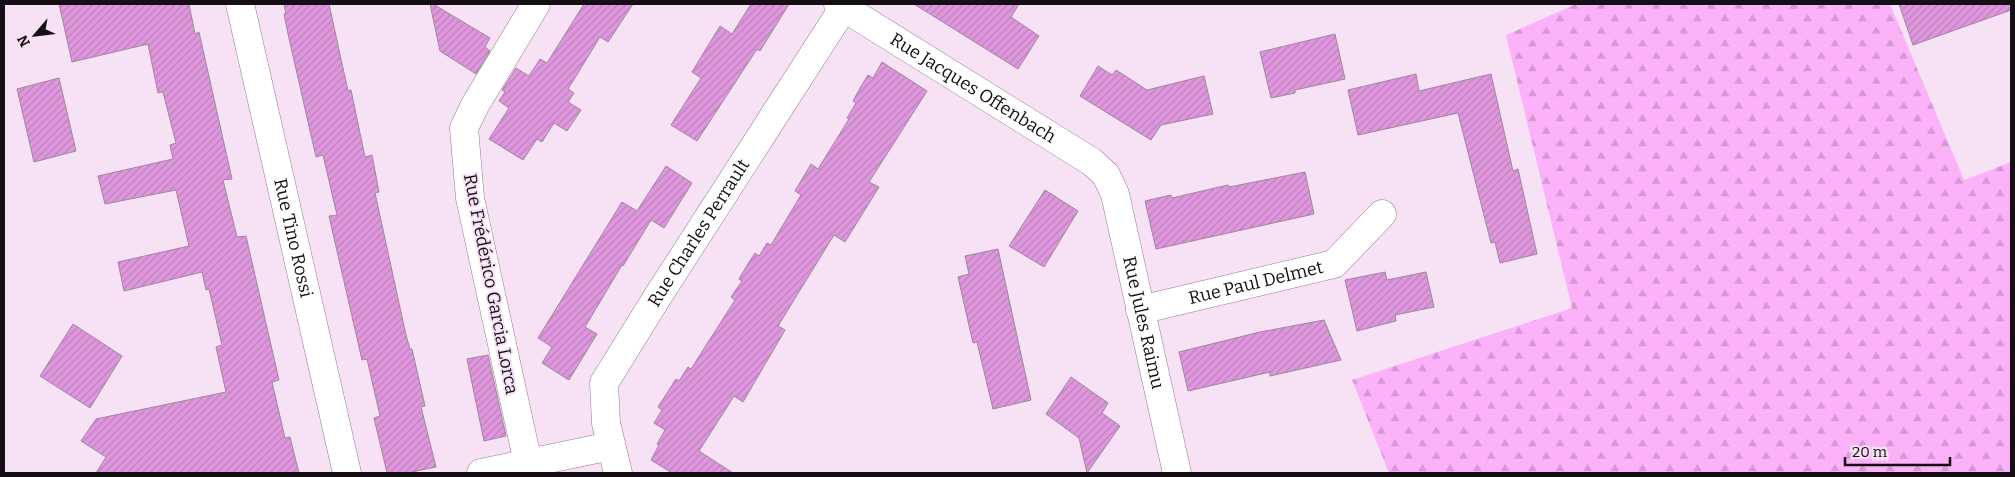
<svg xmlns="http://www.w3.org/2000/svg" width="2015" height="477" font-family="Bitter,serif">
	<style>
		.forest { fill: url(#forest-firs) }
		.building { fill: url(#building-hatch); stroke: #9c899b }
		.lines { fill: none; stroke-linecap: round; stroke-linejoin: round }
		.minor-casing { stroke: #917e90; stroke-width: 29 }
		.minor { stroke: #fff; stroke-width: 28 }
		.labels { text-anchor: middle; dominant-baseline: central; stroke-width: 4; stroke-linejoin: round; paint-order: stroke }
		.street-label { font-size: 18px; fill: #150e15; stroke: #f6e1f5 }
	</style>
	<defs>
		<pattern id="forest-firs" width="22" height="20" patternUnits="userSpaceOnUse" patternTransform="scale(1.25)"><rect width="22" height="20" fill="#fbb2f9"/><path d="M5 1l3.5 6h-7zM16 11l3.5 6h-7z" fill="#d698d5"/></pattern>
		<pattern id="building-hatch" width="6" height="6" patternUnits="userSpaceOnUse" patternTransform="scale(1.25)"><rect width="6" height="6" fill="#de96dd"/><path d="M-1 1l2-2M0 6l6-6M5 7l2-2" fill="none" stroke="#be80bd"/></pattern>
	</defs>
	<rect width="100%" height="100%" fill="#f6e1f5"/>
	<path class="forest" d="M 1576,4 L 1890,4 L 1964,180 L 2011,162 L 2011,473 L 1389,473 L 1352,380 L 1572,308 L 1506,35 Z"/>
	<path class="building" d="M 59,4 L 189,4 L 195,34 L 199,32 L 232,179 L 223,180 L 237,237 L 246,236 L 279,380 L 272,382 L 285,438 L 290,437 L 299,473 L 96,473 L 106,457 L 81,441 L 96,419 L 226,392 L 216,347 L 222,345 L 209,289 L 206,290 L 202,272 L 124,291 L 118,262 L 189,246 L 176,190 L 105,204 L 98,176 L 173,159 L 170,145 L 176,143 L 163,92 L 158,93 L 148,44 L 72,62 Z
		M 284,4 L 329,4 L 348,91 L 351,90 L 365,157 L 372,155 L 379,192 L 375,193 L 406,335 L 410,349 L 412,349 L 425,406 L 421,407 L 436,467 L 407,473 L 387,473 L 374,418 L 380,416 L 367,359 L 362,360 L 329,216 L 337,215 L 323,155 L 316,157 L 288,34 L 284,14 L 286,14 Z
		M 430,4 L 433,4 L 490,38 L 485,47 L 490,51 L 476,74 L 440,51 Z
		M 584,4 L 633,4 L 608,42 L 600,37 L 568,89 L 574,93 L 568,102 L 581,110 L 567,131 L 554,123 L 542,142 L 537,139 L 523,160 L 489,139 L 509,108 L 499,101 L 505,92 L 502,90 L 516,68 L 529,76 L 540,59 L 547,63 Z
		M 751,4 L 789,4 L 760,51 L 757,49 L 697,141 L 671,125 L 701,78 L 692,72 L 720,26 L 732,34 Z
		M 914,4 L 1019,4 L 1011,17 L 1039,36 L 1018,69 Z
		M 1899,4 L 2011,4 L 2011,10 L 1913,45 Z
		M 1335,34 L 1345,79 L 1295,90 L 1295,93 L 1271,98 L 1260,52 Z
		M 882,62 L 927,91 L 869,182 L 879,187 L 845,242 L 834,235 L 778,326 L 785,330 L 743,402 L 734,396 L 699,451 L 733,473 L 672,473 L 651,460 L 659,445 L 657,444 L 665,430 L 654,423 L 662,410 L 658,407 L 676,379 L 679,381 L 688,367 L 691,369 L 735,300 L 731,297 L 742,281 L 739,279 L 746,267 L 755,253 L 759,256 L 767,243 L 771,245 L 801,195 L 795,191 L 811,164 L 818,169 L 849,119 L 847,118 L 856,103 L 853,101 L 860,88 L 868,75 L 873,78 Z
		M 1098,66 L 1112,75 L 1116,70 L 1147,90 L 1204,76 L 1213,114 L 1161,125 L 1151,140 L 1080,96 Z
		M 1416,74 L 1419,91 L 1491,74 L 1513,171 L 1518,169 L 1537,254 L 1500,263 L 1495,242 L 1491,243 L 1458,113 L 1358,135 L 1348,90 Z
		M 59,78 L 76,151 L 34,162 L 17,89 Z
		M 666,166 L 692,183 L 664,228 L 651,220 L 623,266 L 622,265 L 585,327 L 597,334 L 569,380 L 542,363 L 552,347 L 538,338 L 622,202 L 637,211 Z
		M 1305,172 L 1314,214 L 1156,249 L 1145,201 L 1171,195 L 1172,198 L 1228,185 L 1229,187 Z
		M 1045,190 L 1078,211 L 1044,267 L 1009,246 Z
		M 998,249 L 1031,400 L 993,409 L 977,342 L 973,343 L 958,277 L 969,274 L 965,256 Z
		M 1385,272 L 1387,280 L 1426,272 L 1434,307 L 1395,315 L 1396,321 L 1357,331 L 1345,280 Z
		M 1324,320 L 1341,360 L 1270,376 L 1270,372 L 1188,391 L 1179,352 L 1260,332 Z
		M 73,324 L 122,356 L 90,408 L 40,376 Z
		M 488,355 L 506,436 L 484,441 L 467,359 Z
		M 1071,377 L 1108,403 L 1102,413 L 1120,426 L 1087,473 L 1079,438 L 1046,414 Z"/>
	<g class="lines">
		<defs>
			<g id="minor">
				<path id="s1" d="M 240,4 L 347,473"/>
				<path id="s2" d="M 838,4 L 1092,162 L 1106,175 L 1115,194 L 1177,473"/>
				<path id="s3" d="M 1140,310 L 1334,264 L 1382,214"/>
				<path d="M 528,463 L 470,198 L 464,128 L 475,105 L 536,4"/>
				<path d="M 481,473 L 611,446"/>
				<path id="s4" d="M 618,473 L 606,423 L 604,383 L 658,296 L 844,7"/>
			</g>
		</defs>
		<use href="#minor" class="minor-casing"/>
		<use href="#minor" class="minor"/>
	</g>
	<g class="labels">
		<g class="street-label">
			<text stroke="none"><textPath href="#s2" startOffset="159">Rue Jacques Offenbach</textPath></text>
			<text stroke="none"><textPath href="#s4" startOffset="269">Rue Charles Perrault</textPath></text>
			<text stroke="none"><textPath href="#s1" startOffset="240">Rue Tino Rossi</textPath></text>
			<text stroke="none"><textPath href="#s3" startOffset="119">Rue Paul Delmet</textPath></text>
			<text transform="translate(491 284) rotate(79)">Rue Frédérico Garcia Lorca</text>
			<text stroke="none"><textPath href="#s2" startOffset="471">Rue Jules Raimu</textPath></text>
		</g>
	</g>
	<rect width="2015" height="477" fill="none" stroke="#150e15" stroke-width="10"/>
	<g transform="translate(35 35) rotate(242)" stroke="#f6e1f5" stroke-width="4" paint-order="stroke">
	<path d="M0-4L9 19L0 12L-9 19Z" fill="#150e15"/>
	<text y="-8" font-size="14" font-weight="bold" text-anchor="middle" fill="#150e15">N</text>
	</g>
	<path d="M1845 457v8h105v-8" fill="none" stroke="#150e15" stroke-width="2.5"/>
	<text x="1852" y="457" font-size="15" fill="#150e15" stroke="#f6e1f5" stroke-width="4" paint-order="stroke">20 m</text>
</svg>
